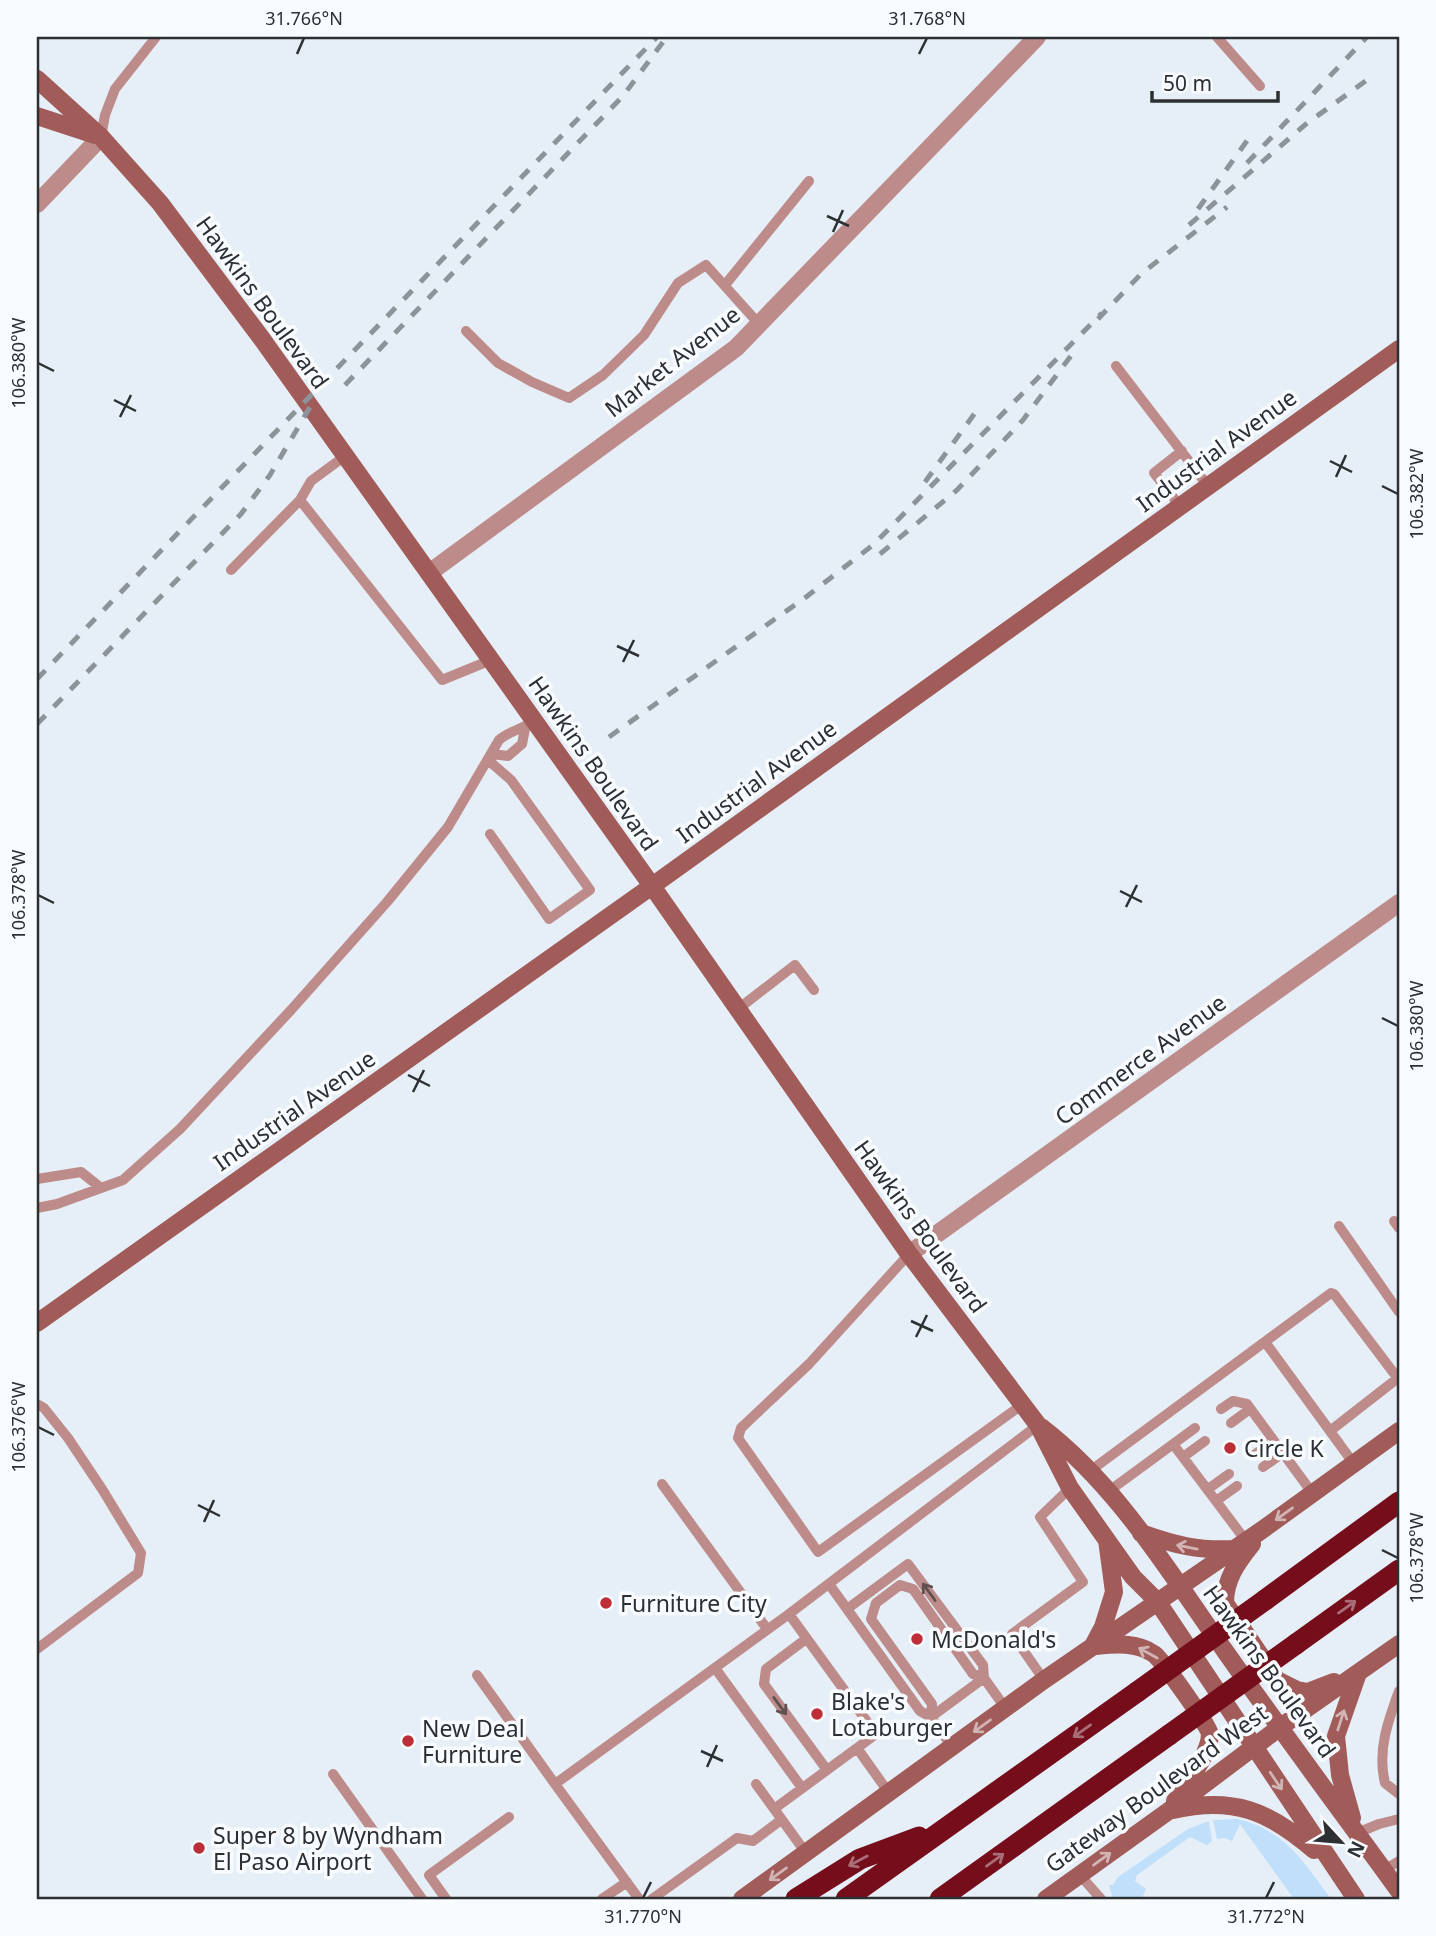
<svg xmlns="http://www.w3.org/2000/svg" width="1436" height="1936" font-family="'Noto Sans',sans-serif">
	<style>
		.green { fill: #c0dffa }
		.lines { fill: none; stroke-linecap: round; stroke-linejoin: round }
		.lane { stroke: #bd8b89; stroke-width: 10 }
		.street { stroke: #bd8b89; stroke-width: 18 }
		.secondary { stroke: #a15b59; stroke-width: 18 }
		.highway { stroke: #750d1a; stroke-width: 21 }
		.rail { stroke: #8c9399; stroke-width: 5; stroke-dasharray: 12 12; stroke-linecap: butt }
		.highway-bridge { stroke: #750d1a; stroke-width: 21 }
		.oneway { stroke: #d1b4b4 }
		.oneway2 { stroke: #5f5051 }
		.oneway3 { stroke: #a96d76 }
		.ticks { fill: none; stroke: #2c3033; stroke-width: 2.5 }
		.poi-dot { fill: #be2e39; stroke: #f8fcff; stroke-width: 2.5 }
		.labels { text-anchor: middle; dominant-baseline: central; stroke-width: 7; stroke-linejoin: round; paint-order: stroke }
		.street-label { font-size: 23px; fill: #2c3033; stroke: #f8fcff }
		.poi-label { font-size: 23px; fill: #2c3033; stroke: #f8fcff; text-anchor: start }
		.neatline { fill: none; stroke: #2c3033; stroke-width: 2.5 }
		.ticks-label { font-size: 18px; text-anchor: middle; fill: #2c3033 }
	</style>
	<rect width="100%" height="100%" fill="#e6eff7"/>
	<path class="green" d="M 1237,1819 C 1285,1830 1303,1861 1331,1899 L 1294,1899 L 1240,1824 L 1232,1841 L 1225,1838 L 1217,1839 L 1213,1820 Z
		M 1209,1821 L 1212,1841 L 1207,1845 L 1190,1837 L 1137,1875 L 1135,1881 L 1146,1889 L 1142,1898 L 1113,1899 L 1109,1885 L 1113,1885 L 1118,1877 L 1188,1829 Z"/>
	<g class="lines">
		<path class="lane" d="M 1217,37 L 1260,86
			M 101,137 L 105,115 L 115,89 L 156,37
			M 725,285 L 809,181
			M 466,331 L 498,363 L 532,382 L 569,398 L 603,375 L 644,335 L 678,283 L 706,265 L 759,324
			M 1116,366 L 1208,486
			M 300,500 L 311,481 L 345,456
			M 1180,506 L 1154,473 L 1182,451
			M 231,570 L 300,500 L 442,680 L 491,660
			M 492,754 L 508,756 L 522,744 L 525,729
			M 488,760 L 511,780 L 590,890 L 549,919 L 490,834
			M 738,1009 L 795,965 L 814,990
			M 37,1179 L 81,1172 L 101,1188
			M 37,1208 L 57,1204 L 123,1180 L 180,1129 L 291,1010 L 387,902 L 448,827 L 499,740 C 510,730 523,730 534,720
			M 1394,1221 L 1399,1228
			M 1339,1226 L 1399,1312
			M 909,1254 L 809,1364 L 741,1428 L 738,1438 L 818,1552 L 1023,1404
			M 1265,1342 L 1354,1464
			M 37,1404 L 44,1408 L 68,1438 L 102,1489 L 141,1553 L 138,1573 L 37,1649
			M 1221,1409 L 1233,1401 L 1247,1404 L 1313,1494
			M 1231,1423 L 1250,1409
			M 1330,1431 L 1398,1378
			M 1173,1444 L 1216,1501
			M 1254,1455 L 1274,1441
			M 1183,1457 L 1205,1441
			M 1263,1467 L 1283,1453
			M 1090,1471 L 1331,1293 L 1334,1294 L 1399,1380
			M 662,1484 L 767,1629
			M 1237,1486 L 1216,1501 L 1246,1541
			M 1208,1489 L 1229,1474
			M 1109,1491 L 1195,1428
			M 829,1584 L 847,1609
			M 900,1585 L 913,1589 L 973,1674 L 984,1678 L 931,1717 L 932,1704 L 871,1619 L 876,1603 Z
			M 789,1614 L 1038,1425
			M 806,1639 L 766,1669 L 764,1684 L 827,1770
			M 715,1668 L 802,1788
			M 477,1675 L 555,1784
			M 1044,1680 L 1012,1634 L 1083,1582 L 1040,1517 L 1070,1488
			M 1399,1691 C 1388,1721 1377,1751 1385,1783 L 1399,1794
			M 952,1747 L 931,1717 L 920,1711 L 847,1609 L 908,1564 L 983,1665 L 984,1678 L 1006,1709
			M 333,1774 L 422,1899
			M 756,1784 L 806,1853
			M 774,1809 L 857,1748
			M 1357,1833 L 1379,1824 L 1399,1819
			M 1384,1870 L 1399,1861
			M 1080,1875 L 1101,1899
			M 446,1899 L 429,1875 L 509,1817
			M 602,1899 L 627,1882
			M 639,1899 L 555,1784 L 789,1614 L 876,1734 L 857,1748 L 889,1793
			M 652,1899 L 737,1838 L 753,1841 L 781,1820"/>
		<path class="street" d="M 37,204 L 101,137
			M 429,573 L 736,348 L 1037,37
			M 909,1254 L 1399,903"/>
		<path class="secondary" d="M 37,79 L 101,137 L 160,203 L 262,339 L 652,886 L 909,1254 L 1038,1425 L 1070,1488 L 1133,1577 L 1157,1601 L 1356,1899
			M 37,116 L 95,135
			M 37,1323 L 652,886 L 1399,349
			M 1041,1427 C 1118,1486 1169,1572 1225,1651 C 1282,1732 1341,1811 1399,1891
			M 1141,1533 C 1175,1545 1198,1551 1235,1549
			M 1252,1544 C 1237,1563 1225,1579 1225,1603 L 1277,1680 L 1297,1690 L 1308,1692 L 1334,1682
			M 1094,1644 L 1103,1627 L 1114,1592 L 1107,1540
			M 1096,1646 C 1116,1644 1137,1642 1154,1654 C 1162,1660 1210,1727 1210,1734 C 1210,1754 1186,1784 1175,1801
			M 1173,1810 C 1233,1796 1269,1811 1314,1850
			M 1352,1818 L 1340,1775 L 1336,1736 L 1358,1673
			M 742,1899 L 1044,1680 L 1262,1530 L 1399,1431
			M 1046,1899 L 1170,1810 L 1279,1728 L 1399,1644"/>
		<path class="highway" d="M 1265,1600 L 1399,1502
			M 1296,1644 L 1399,1570
			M 796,1899 L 860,1859 L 919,1837
			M 846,1899 L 1137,1692
			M 940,1899 L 1169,1735"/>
		<path class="rail" d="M 1247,163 L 1367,37
			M 1198,209 L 1249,138
			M 1189,225 L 1306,124 L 1374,75
			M 1098,319 L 1141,274 L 1227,207
			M 345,385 L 623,96 L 663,42
			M 925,482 L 980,406
			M 880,554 L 957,490 L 1023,420 L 1073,353
			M 37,679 L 657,37
			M 37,724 L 241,514 L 270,475 L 313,402
			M 609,737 L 806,597 L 873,545 L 1102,313"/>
		<path class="highway-bridge" d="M 1137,1692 L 1265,1600
			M 1169,1735 L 1296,1644"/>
	</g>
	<defs><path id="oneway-shaft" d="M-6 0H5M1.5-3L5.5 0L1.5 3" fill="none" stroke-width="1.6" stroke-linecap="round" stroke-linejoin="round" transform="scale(1.75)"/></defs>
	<g class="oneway">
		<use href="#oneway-shaft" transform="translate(1284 1514) rotate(144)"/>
		<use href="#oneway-shaft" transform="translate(1187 1547) rotate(-169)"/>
		<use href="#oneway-shaft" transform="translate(1148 1653) rotate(-151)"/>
		<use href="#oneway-shaft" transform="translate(1341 1720) rotate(-72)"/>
		<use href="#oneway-shaft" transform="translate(982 1726) rotate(144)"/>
		<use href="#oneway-shaft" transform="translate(1276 1781) rotate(56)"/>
		<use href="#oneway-shaft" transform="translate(1102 1859) rotate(-36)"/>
		<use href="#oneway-shaft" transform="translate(778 1874) rotate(144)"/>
	</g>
	<g class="oneway2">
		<use href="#oneway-shaft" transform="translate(929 1592) rotate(-126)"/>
		<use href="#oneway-shaft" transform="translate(780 1706) rotate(54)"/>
	</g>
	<g class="oneway3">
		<use href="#oneway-shaft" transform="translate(1347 1607) rotate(-35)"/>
		<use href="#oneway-shaft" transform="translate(1082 1731) rotate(145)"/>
		<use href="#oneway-shaft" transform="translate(995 1860) rotate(-36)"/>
		<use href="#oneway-shaft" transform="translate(858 1861) rotate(152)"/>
	</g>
	<path class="ticks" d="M 297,54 L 304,38M 919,54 L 927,38M 827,216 L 849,226M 833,232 L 843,210M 38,363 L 54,371M 114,400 L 136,411M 120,417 L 131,395M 1330,461 L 1352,472M 1336,477 L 1346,455M 1382,486 L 1398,494M 617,646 L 639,656M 623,662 L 634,640M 1120,891 L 1142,902M 38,895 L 54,903M 1126,907 L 1137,885M 1382,1018 L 1398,1026M 408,1075 L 430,1086M 413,1092 L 424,1070M 911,1321 L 933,1331M 916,1337 L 927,1315M 38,1427 L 54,1435M 198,1505 L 220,1516M 204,1522 L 214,1500M 1382,1550 L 1398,1558M 701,1751 L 723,1761M 707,1767 L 717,1745M 643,1898 L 651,1882M 1266,1898 L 1274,1882"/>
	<g class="poi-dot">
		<circle cx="1230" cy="1448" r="7"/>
		<circle cx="606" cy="1603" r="7"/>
		<circle cx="917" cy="1639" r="7"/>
		<circle cx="817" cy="1714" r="7"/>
		<circle cx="408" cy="1741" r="7"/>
		<circle cx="199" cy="1848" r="7"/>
	</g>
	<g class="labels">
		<g class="street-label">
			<text transform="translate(263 302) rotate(54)">Hawkins Boulevard</text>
			<text transform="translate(672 361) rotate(-38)">Market Avenue</text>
			<text transform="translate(1216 450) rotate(-36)">Industrial Avenue</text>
			<text transform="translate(594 763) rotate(55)">Hawkins Boulevard</text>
			<text transform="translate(756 781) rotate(-36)">Industrial Avenue</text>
			<text transform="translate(1140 1059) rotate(-36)">Commerce Avenue</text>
			<text transform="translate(294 1110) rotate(-35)">Industrial Avenue</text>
			<text transform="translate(921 1226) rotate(54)">Hawkins Boulevard</text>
			<text transform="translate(1270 1671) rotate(54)">Hawkins Boulevard</text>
			<text transform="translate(1156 1788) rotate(-36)">Gateway Boulevard West</text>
		</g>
		<g class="poi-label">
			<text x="1244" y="1448">Circle K</text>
			<text x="620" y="1603">Furniture City</text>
			<text x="931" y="1639">McDonald's</text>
			<text x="831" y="1701">Blake's<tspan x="831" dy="26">Lotaburger</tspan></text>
			<text x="422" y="1728">New Deal<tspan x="422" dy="26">Furniture</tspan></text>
			<text x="213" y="1835">Super 8 by Wyndham<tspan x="213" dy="26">El Paso Airport</tspan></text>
		</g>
	</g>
	<rect width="1436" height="1936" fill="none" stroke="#f8fcff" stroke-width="77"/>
	<g transform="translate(1341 1842) rotate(116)" stroke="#f8fcff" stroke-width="5" paint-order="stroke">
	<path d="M0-5L12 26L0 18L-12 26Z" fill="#2c3033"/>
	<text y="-10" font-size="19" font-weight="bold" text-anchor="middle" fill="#2c3033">N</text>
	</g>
	<path d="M1152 91v10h126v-10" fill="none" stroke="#2c3033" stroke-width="3.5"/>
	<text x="1163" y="91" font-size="21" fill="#2c3033" stroke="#f8fcff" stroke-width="5" paint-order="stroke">50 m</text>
	<rect x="38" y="38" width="1360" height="1860" class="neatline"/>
	<g class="ticks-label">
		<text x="304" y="25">31.766°N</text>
		<text x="927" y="25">31.768°N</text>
		<text transform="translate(19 363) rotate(-90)" y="6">106.380°W</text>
		<text transform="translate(1417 494) rotate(-90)" y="6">106.382°W</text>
		<text transform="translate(19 895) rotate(-90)" y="6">106.378°W</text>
		<text transform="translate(1417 1026) rotate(-90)" y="6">106.380°W</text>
		<text transform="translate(19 1427) rotate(-90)" y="6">106.376°W</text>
		<text transform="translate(1417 1558) rotate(-90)" y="6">106.378°W</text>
		<text x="643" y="1923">31.770°N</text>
		<text x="1266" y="1923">31.772°N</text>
	</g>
</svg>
